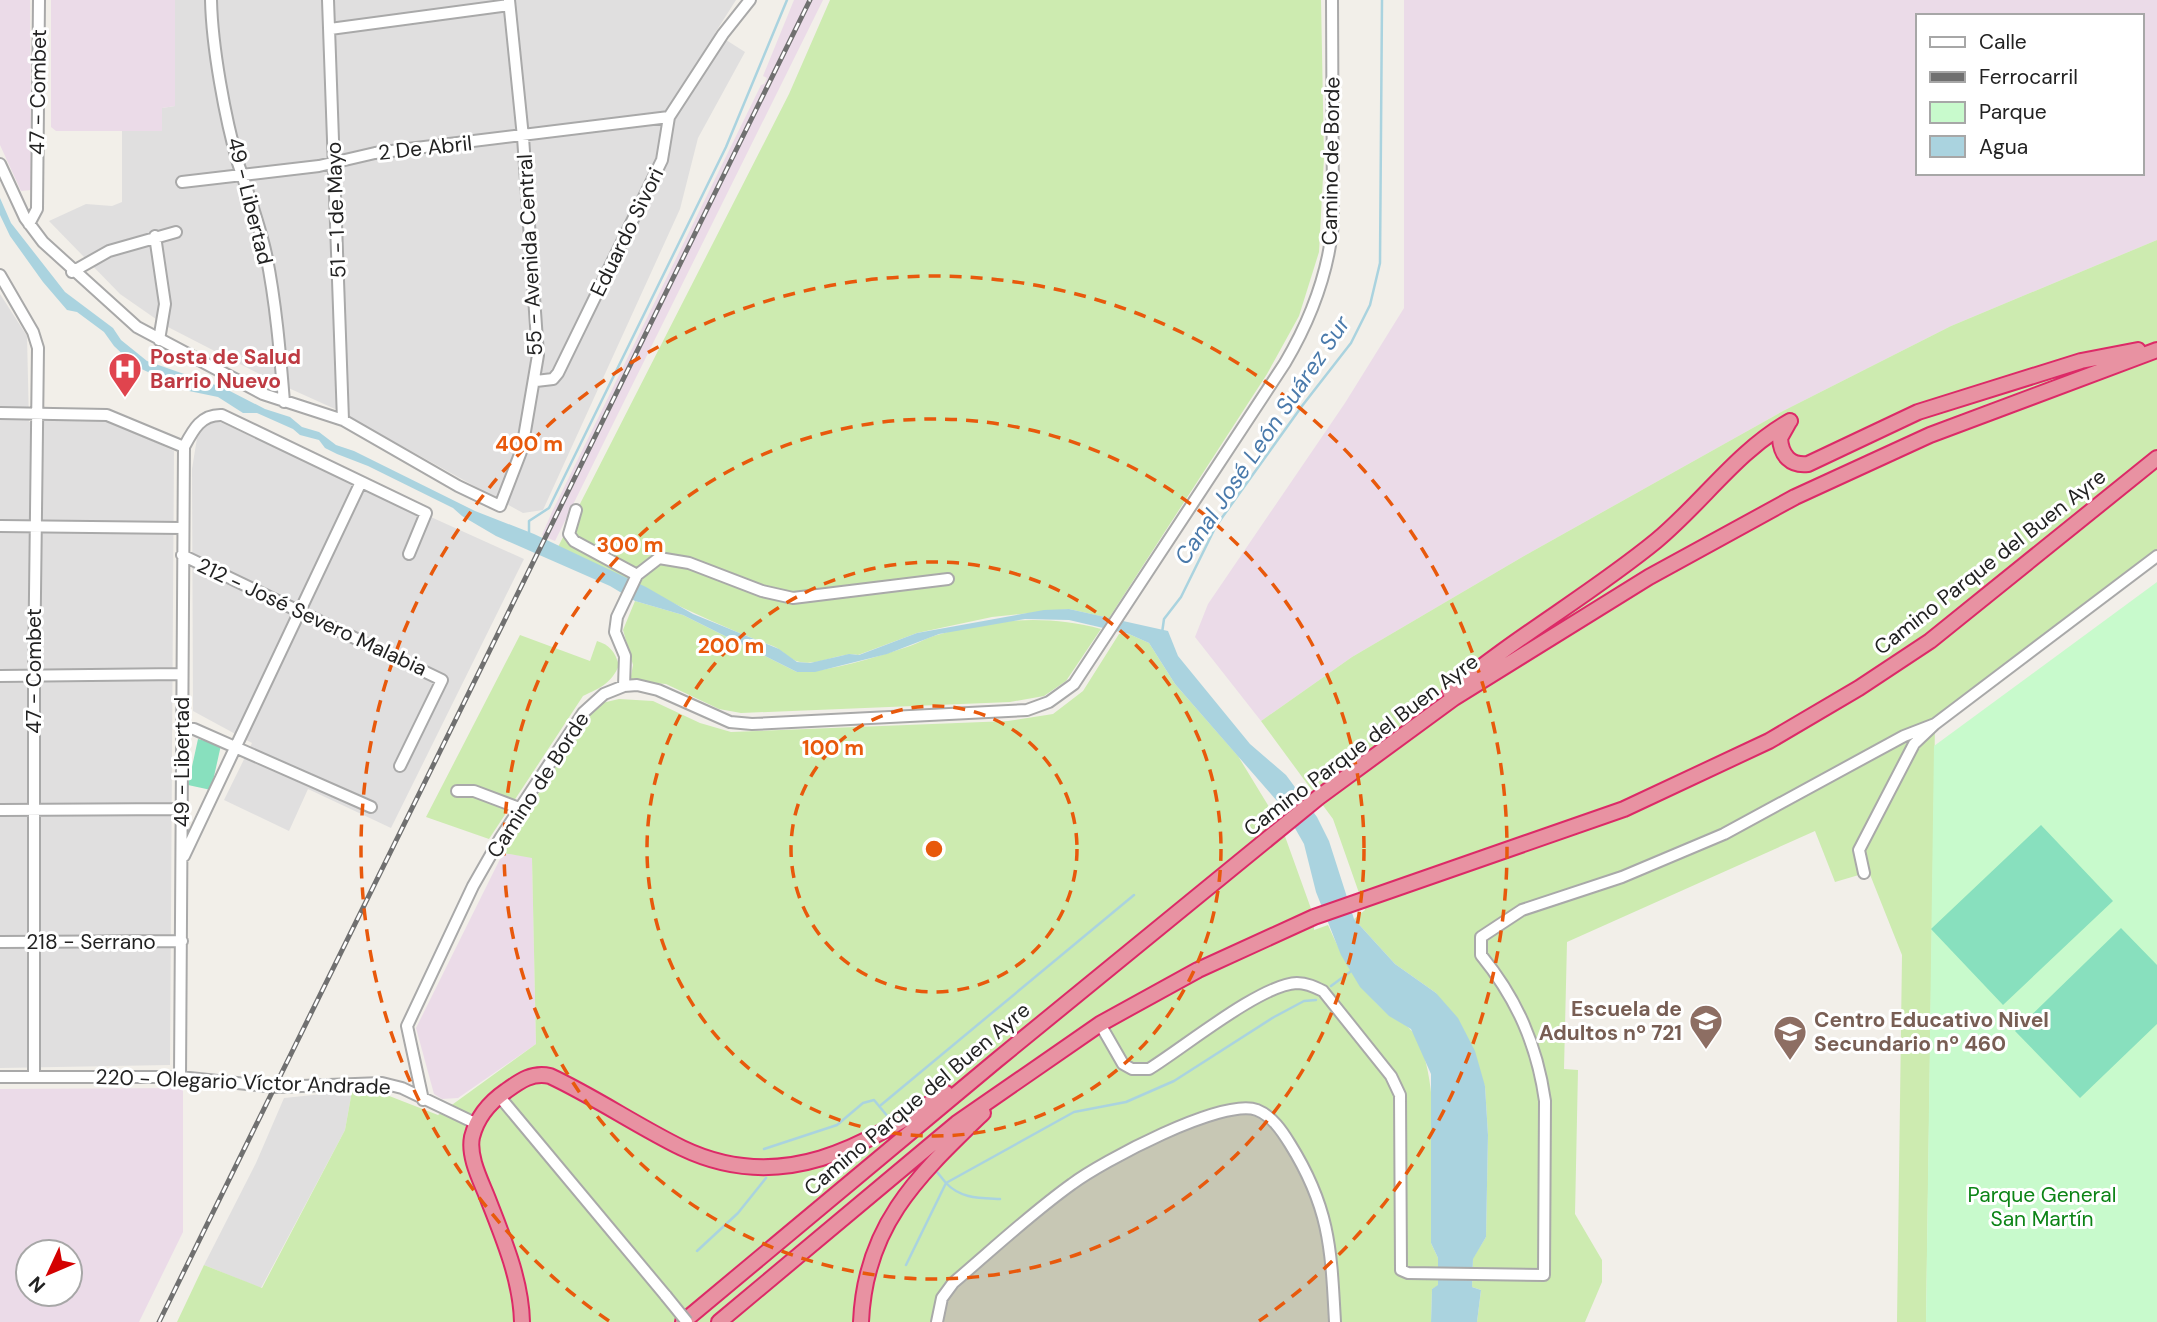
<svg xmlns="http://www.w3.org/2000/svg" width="2157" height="1322" font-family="'DM Sans',sans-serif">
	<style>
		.residential { fill: #e0dfdf }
		.industrial { fill: #ebdbe8; fill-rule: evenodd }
		.construction { fill: #c7c7b4 }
		.grass { fill: #cdebb0 }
		.park { fill: #c8facc }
		.pitch { fill: #88e0be }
		.water { fill: #aad3df }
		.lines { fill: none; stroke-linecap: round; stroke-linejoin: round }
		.stream { stroke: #aad3df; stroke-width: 2.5 }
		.minor-casing { stroke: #a9a9a9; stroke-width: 14 }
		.highway-casing { stroke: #dc2a67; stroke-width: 18 }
		.minor { stroke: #fff; stroke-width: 10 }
		.highway { stroke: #e892a2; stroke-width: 14 }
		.rail-casing { stroke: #707070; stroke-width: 5 }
		.rail { stroke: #fff; stroke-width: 2.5; stroke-dasharray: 8; stroke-linecap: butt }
		.minor-bridge-casing { stroke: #a9a9a9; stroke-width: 14; stroke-linecap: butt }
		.minor-bridge { stroke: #fff; stroke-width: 10 }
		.ring { fill: none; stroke: #e8590c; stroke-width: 3.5; stroke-dasharray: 12 9 }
		.labels { text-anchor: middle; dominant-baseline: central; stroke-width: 6; stroke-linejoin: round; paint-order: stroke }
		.street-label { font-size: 21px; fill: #222; stroke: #fff }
		.health-label { font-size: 21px; font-weight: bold; fill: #be3a42; stroke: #fff; text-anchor: start }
		.education-label { font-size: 21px; font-weight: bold; fill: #785e54; stroke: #fff; text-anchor: end }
		.park-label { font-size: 21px; fill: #0c8416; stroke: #fff }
		.water-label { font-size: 23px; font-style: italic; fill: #4a7aab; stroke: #fff }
		.centre { fill: #e8590c; stroke: #fff; stroke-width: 3.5 }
		.ring-label { font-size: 21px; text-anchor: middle; font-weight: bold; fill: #e8590c; stroke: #fff; stroke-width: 6; stroke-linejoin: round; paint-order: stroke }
	</style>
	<rect width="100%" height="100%" fill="#f2efe9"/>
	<path class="residential" d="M 175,0 L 736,0 L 715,33 L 745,52 L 698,138 L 680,209 L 543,510 L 523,513 L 335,409 L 273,381 L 166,326 L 120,294 L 49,221 L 86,204 L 112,206 L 122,202 L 122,131 L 162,131 L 162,108 L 175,106 Z
		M 0,294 L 27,336 L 29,422 L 89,417 L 119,425 L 174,451 L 170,1065 L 0,1068 Z
		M 207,421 L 218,421 L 524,559 L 391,828 L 308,789 L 289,831 L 224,800 L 252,743 L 193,711 L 192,469 L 197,438 Z
		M 352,1091 L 345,1130 L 261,1288 L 204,1265 L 256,1163 L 284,1098 Z"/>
	<path class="industrial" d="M 0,0 L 30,0 L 31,190 L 21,191 L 0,145 Z
		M 51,0 L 175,0 L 175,106 L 162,108 L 162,131 L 56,131 L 51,127 Z
		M 794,0 L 823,0 L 555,541 L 545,537 L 542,535 L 552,512 L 761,85 L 764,84 L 767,78 L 763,76 Z
		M 1404,0 L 2157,0 L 2157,240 L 1951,326 L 1783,411 L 1524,556 L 1352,657 L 1261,721 L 1195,637 L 1208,604 L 1345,403 L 1404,308 ZM 1917,16 L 2141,16 L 2141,173 L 1917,173 Z
		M 503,853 L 532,857 L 536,1044 L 458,1098 L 442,1099 L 434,1094 L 416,1028 Z
		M 183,1088 L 183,1232 L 139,1322 L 0,1322 L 0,1089 ZM 28,1252 L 70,1252 L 70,1294 L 28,1294 Z"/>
	<path class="construction" d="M 1256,1109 L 1278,1125 L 1323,1208 L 1335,1322 L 937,1322 L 942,1298 L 1069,1185 L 1184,1124 Z"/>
	<path class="grass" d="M 830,0 L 1321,0 L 1324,158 L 1319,252 L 1299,316 L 1267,374 L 1109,618 L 1069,609 L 992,617 L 917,633 L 858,655 C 839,652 820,666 800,662 C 789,660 783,650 773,646 C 699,619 630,581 558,547 L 789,94 Z
		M 2157,240 L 2157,556 L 1935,724 L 1926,1322 L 1897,1322 L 1902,955 L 1869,872 L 1835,882 L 1815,831 L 1567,942 L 1564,1069 L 1578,1070 L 1575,1214 L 1602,1260 L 1602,1282 L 1585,1322 L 1477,1322 L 1481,1290 L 1472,1287 L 1473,1258 L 1486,1237 L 1488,1135 L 1485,1086 L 1436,993 L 1395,964 L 1354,919 L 1365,910 L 1333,819 L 1261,721 L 1352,657 L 1524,556 L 1783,411 L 1951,326 Z
		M 635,601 L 683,615 L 797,672 C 834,671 872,658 907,647 C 917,644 926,638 937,635 C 991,619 1047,614 1101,629 L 1066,681 L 1044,696 L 1010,702 L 741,713 L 719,709 L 666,684 L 630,681 L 633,665 L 623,630 Z
		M 1119,634 L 1129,634 L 1149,643 L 1175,684 L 1238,756 L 1282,828 L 1314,917 L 1314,930 L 1328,925 C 1343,959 1359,988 1387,1013 C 1393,1019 1403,1022 1409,1028 C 1443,1059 1434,1197 1431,1243 L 1438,1258 L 1438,1286 L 1432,1289 L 1431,1322 L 1335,1322 L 1323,1208 L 1278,1125 L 1256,1109 L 1224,1110 L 1087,1173 L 953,1283 L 937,1322 L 177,1322 L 204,1265 L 262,1288 L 345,1130 L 352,1091 L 379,1092 L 438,1115 L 536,1044 L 532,858 L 503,853 L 563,752 L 589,715 L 602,703 L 619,699 L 653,701 L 700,723 L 731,732 L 1008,721 L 1053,714 L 1083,691 Z
		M 520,635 L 590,661 L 597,641 C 610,645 615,652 619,665 C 612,683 600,688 583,696 L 489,839 L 426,817 Z"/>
	<path class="park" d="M 2157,582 L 2157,1322 L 1926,1322 L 1934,746 Z"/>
	<path class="pitch" d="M 198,739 L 221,745 L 211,790 L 188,785 Z
		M 2041,825 L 2113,901 L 2003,1005 L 1931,929 Z
		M 2121,928 L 2157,965 L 2157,1024 L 2080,1098 L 2015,1031 Z"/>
	<path class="water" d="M 0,198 L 11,223 L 65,292 L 113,328 L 121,340 L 147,361 L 224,388 L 265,409 L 290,417 L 302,427 L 319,432 L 336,445 L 354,451 L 475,511 L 534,534 L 646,587 L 693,614 L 779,649 L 797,662 L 810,663 L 849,654 L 859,655 L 917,633 L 1044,610 L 1069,609 L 1168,631 L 1178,656 L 1250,744 L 1286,775 L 1317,817 L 1329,841 L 1354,919 L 1395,964 L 1436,993 L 1458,1018 L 1475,1051 L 1485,1086 L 1488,1135 L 1486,1237 L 1473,1259 L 1472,1287 L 1481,1290 L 1477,1322 L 1431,1322 L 1432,1289 L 1438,1285 L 1438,1258 L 1431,1243 L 1431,1074 L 1411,1029 L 1389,1016 L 1360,987 L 1341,955 L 1316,892 L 1304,844 L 1284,809 L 1175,684 L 1149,643 L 1129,634 L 1069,620 L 1025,619 L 939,634 L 887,654 L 815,672 L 797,672 L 683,615 L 635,601 L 610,586 L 496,536 L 462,516 L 453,508 L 368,466 L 337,454 L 325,448 L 319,440 L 300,435 L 293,429 L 257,413 L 243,413 L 218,397 L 189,391 L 135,366 L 114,346 L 104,332 L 77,312 L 67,310 L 43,282 L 10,236 L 0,215 Z"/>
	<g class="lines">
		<path class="stream" d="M 529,534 L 529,521 L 549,508 L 726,147 L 787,0
			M 1162,633 L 1164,619 L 1181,597 L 1216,526 L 1302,406 L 1351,343 L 1370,305 L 1380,263 L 1382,0
			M 1331,986 L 1354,969
			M 881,1105 L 1134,895
			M 764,1149 L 837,1125 L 863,1103 L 874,1100 L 889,1118
			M 937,1172 L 946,1183 L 1074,1112 L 1126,1102 L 1174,1081 L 1274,1017 L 1304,1001 L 1316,1000
			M 697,1251 L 738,1213 L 766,1178
			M 906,1265 L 946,1183 C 961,1199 980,1198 1000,1199"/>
		<defs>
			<path id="minor" d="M 211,0 C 212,47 225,118 238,163 C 248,193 259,223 266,254 C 276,303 280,353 284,402
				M 328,0 L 343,420
				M 330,29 L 509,5
				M 0,164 L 25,218 L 43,242 L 137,327 L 263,394 L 343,420 L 458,486 L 500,506 L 522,449 L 538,355 L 523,137 L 509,0
				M 182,182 L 319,166 L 375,153 L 669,117
				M 29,224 L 37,209 L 39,0
				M 155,236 L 165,304 L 159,340
				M 72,272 L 109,251 L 176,232
				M 0,275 L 33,332 L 38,348 L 34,676 L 34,1077
				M 536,381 L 553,379 L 558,373 L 662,160 L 669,117 L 723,34 L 750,0
				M 0,413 L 107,415 L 184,447
				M 576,510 L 569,534 L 574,541 L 637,575
				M 0,526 L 182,528
				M 182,555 L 442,680 L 400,766
				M 0,676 L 181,674
				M 624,686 L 625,656 L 615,632 L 617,617 L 637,575 L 659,558 L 689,563 L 762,591 L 793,598 L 948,579
				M 182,728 L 194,729 L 371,807
				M 457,791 L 474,791 L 519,808
				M 0,810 L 182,809
				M 184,856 L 361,482
				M 1864,873 L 1859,850 L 1914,744 L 1935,724 L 2157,556
				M 0,942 L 182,941
				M 1100,1024 L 1123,1064 L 1132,1069 L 1149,1069 C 1182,1049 1261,984 1297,983 C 1307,983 1315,987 1323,991 L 1391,1076 L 1400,1095 L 1401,1270 L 1408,1273 L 1544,1275 L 1545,1101 C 1537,1045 1517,999 1481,955 L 1481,937 L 1522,910 L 1622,877 L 1724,834 L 1904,736 L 1935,724
				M 0,1077 L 180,1077 L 275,1087 L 382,1083 L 402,1088 L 477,1124
				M 180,1077 L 184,447 C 193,430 201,414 222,415 L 426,513 L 409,554
				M 499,1096 L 666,1296
				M 423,1100 L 407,1026 L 473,886 L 501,837 L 583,713 L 604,694 L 624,686 L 637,685 L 658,690 L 730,722 L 752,724 L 1027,710 L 1049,702 L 1074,684 L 1285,363 C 1311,319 1328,275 1333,224 L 1332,0
				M 937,1322 L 942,1298 L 953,1283 C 992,1250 1030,1214 1072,1184 C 1101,1162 1223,1097 1257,1110 C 1272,1116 1282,1131 1290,1144 C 1330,1208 1331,1249 1335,1322"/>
			<path id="highway" d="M 1789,422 L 1780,438 C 1781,456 1791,466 1808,464 L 1918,412 L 2081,361 L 2138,350
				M 1450,692 C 1515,637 1590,595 1656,541 C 1703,502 1736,452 1790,421
				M 522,1322 C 521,1279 503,1238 488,1199 C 481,1181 468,1157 472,1137 C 477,1117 490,1102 506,1091 C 520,1081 532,1072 550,1076 C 595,1097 637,1126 682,1148 C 782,1196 864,1146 946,1093
				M 683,1322 L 997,1060 L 1319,797 L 1454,698 L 1649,577 L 1795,497 L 1930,435 L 2157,350
				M 719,1322 L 957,1123 L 1100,1024 L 1198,970 L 1314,917 L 1624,809 L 1769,741 L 1859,688 L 1930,641 L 2157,458
				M 861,1322 C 865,1225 918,1176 983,1113"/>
		</defs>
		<use href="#minor" class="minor-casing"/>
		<use href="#highway" class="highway-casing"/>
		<use href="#minor" class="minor"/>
		<use href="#highway" class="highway"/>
		<defs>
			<path id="rail" d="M 159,1322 L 810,0"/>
		</defs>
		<use href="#rail" class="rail-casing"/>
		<use href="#rail" class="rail"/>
		<defs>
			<path id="minor-bridge" d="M 666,1296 L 687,1322"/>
		</defs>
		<use href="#minor-bridge" class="minor-bridge-casing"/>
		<use href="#minor-bridge" class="minor-bridge"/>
	</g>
	<g class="ring">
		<circle cx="934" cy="849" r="143"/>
		<circle cx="934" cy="849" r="287"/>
		<circle cx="934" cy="849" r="430"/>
		<path d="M609 1321A573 573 0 1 1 1259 1321"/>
	</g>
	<defs>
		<symbol id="hospital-pin" viewBox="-11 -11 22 30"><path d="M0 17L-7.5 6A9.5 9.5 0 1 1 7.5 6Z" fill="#e0444e" stroke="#fff"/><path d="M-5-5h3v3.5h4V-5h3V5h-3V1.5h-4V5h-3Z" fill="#fff"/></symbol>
		<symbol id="school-pin" viewBox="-11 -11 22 30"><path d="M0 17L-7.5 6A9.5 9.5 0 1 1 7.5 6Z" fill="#8d6e63" stroke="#fff"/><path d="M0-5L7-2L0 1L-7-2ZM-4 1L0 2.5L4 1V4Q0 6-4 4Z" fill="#fff"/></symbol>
	</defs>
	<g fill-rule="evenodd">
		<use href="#hospital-pin" x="106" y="350" width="38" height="52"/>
		<use href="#school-pin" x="1687" y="1002" width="38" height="52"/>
		<use href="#school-pin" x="1771" y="1013" width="38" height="52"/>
	</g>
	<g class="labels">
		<g class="street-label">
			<text transform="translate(38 92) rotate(-89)">47 - Combet</text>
			<text transform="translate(425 148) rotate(-6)">2 De Abril</text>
			<text transform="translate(1331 161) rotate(-89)">Camino de Borde</text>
			<text transform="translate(250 201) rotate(76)">49 - Libertad</text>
			<text transform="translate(336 210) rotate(-92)">51 - 1 de Mayo</text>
			<text transform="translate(627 232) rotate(-64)">Eduardo Sivori</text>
			<text transform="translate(530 255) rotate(-93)">55 - Avenida Central</text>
			<text transform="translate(1990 562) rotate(-38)">Camino Parque del Buen Ayre</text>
			<text transform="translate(312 617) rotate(25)">212 - José Severo Malabia</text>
			<text transform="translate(34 671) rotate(-90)">47 - Combet</text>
			<text transform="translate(1361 745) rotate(-37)">Camino Parque del Buen Ayre</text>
			<text transform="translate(182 762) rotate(-90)">49 - Libertad</text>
			<text transform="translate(538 785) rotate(-57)">Camino de Borde</text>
			<text x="91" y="942">218 - Serrano</text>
			<text transform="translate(243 1082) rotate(2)">220 - Olegario Víctor Andrade</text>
			<text transform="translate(917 1099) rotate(-40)">Camino Parque del Buen Ayre</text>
		</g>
		<g class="health-label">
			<text x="150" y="357">Posta de Salud<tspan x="150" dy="24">Barrio Nuevo</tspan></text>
		</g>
		<g class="education-label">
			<text x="1682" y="1009">Escuela de<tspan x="1682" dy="24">Adultos nº 721</tspan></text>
			<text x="1814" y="1020" text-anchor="start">Centro Educativo Nivel<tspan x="1814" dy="24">Secundario nº 460</tspan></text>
		</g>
		<g class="park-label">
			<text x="2042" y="1195">Parque General<tspan x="2042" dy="24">San Martín</tspan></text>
		</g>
		<g class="water-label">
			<text transform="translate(1262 440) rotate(-56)">Canal José León Suárez Sur</text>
		</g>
	</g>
	<circle cx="934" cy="849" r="10" class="centre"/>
	<g class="ring-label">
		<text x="529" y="451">400 m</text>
		<text x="630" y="552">300 m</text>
		<text x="731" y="653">200 m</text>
		<text x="833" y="755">100 m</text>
	</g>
	<rect x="1916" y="14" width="228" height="161" fill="#ffffff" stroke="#a7a7a7" stroke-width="2"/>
	<rect x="1930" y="37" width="35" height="10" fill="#ffffff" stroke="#a7a7a7" stroke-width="2"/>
	<text x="1979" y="49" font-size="21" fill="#222222">Calle</text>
	<rect x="1930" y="72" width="35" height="10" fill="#707070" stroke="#a7a7a7" stroke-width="2"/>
	<text x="1979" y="84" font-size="21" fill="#222222">Ferrocarril</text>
	<rect x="1930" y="102" width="35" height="21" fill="#c8facc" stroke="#a7a7a7" stroke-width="2"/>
	<text x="1979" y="119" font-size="21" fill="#222222">Parque</text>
	<rect x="1930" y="136" width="35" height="21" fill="#aad3df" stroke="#a7a7a7" stroke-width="2"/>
	<text x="1979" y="154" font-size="21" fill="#222222">Agua</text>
	<g transform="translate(49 1273) rotate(226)"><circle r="33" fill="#ffffff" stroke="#a7a7a7" stroke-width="2"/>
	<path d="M0-5L12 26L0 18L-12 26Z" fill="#d40000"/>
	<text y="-10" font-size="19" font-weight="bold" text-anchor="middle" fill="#222222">N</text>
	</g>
</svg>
